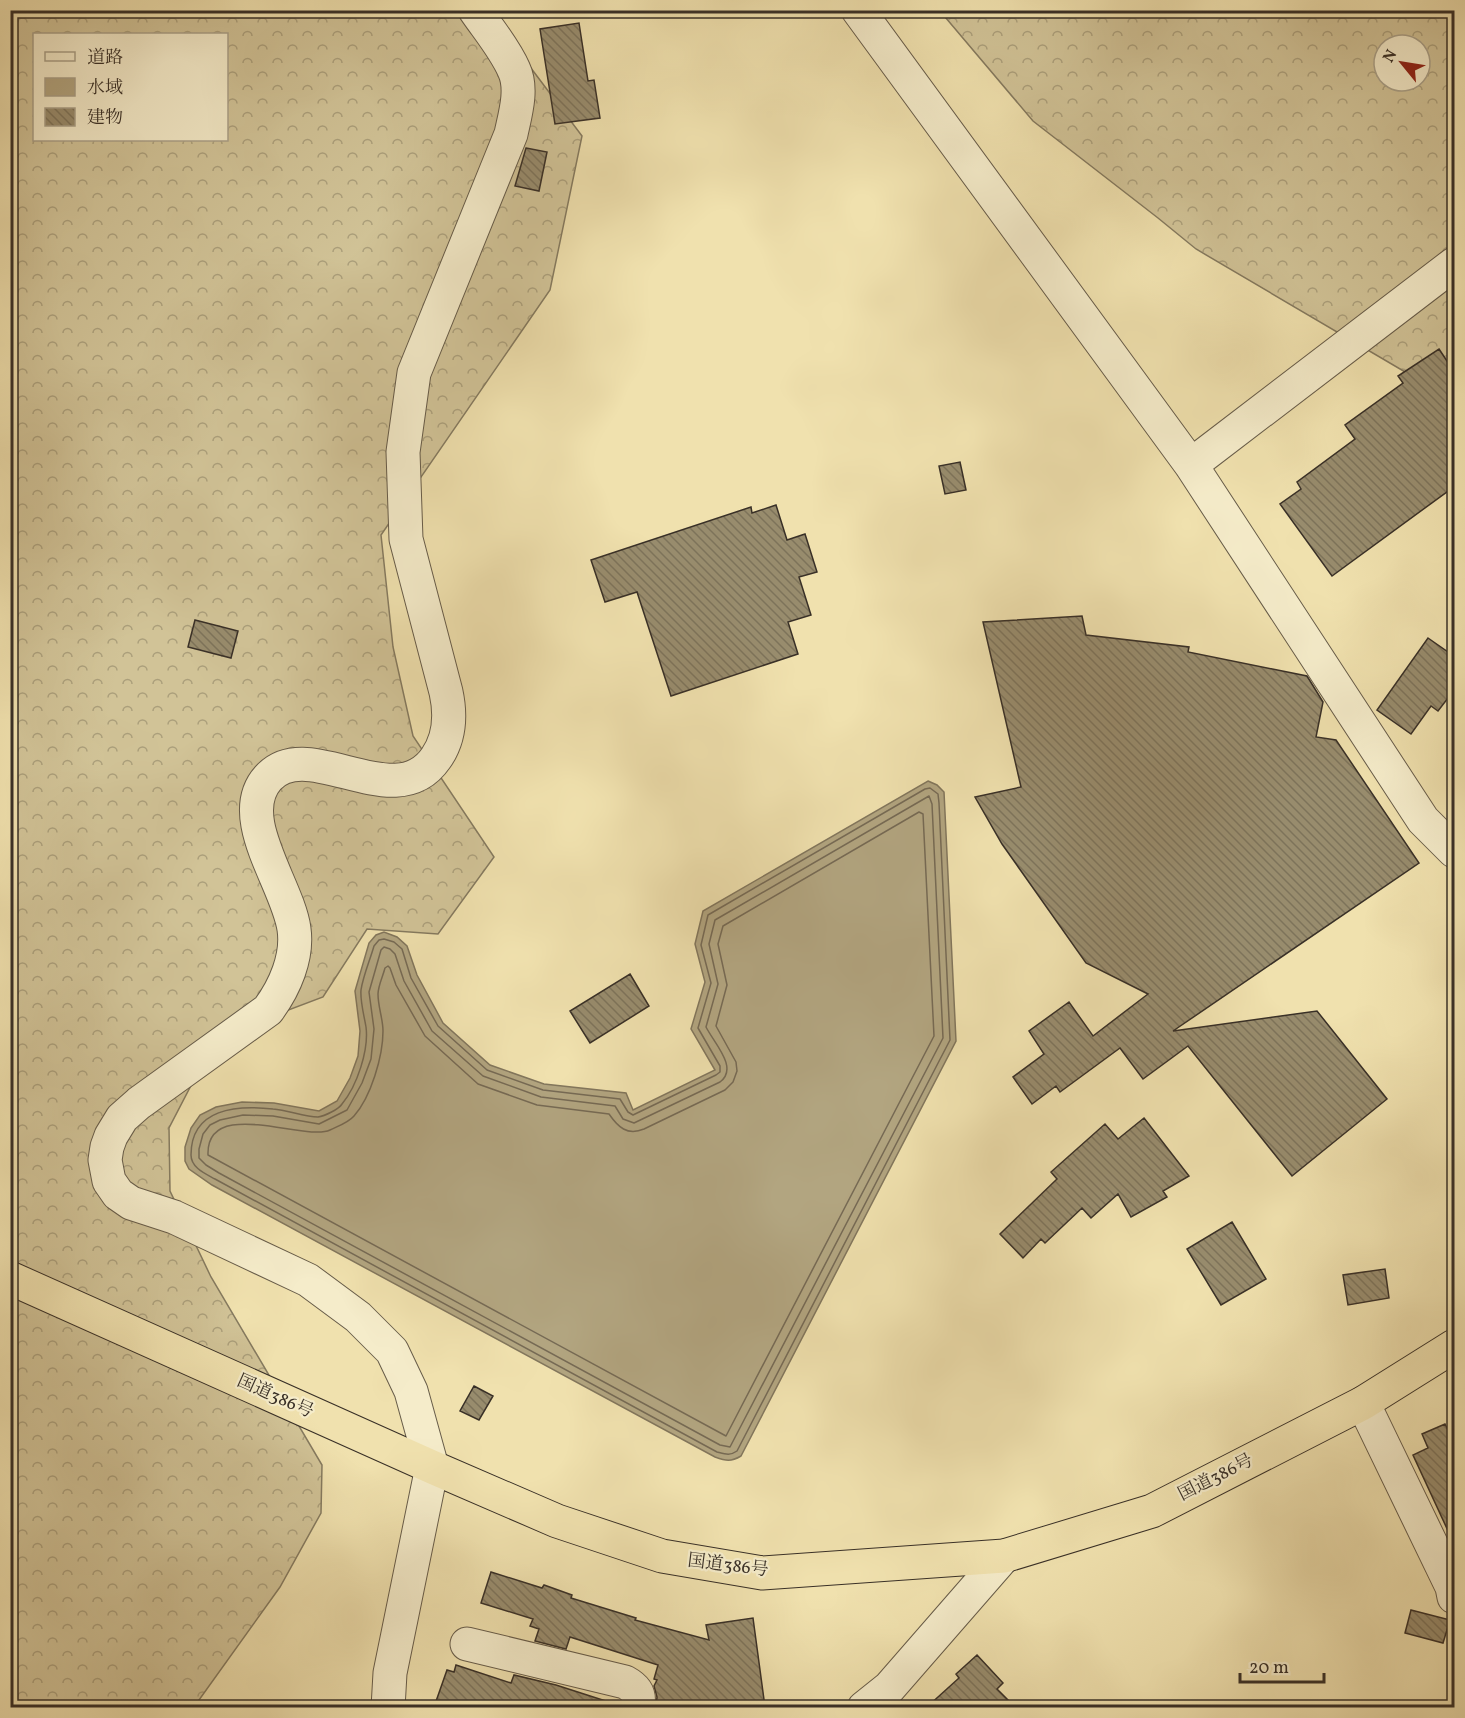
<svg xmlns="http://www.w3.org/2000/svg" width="1465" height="1718" font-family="Vollkorn,'Noto Serif JP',serif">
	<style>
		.forest { fill: url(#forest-crowns); stroke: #857a5f; stroke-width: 1.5; fill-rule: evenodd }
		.water { fill: #b2a580; stroke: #82765c; stroke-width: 1.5 }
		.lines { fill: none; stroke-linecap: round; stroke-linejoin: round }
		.shore { stroke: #766a54; stroke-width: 1.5 }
		.building { fill: url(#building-back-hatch); stroke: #393027; stroke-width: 1.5 }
		.minor-casing { stroke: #675c49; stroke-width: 35 }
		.highway-casing { stroke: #393027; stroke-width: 35 }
		.minor { stroke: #f5ecca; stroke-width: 33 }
		.highway { stroke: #f0e1ae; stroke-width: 33 }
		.labels { text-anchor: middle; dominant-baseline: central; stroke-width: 4.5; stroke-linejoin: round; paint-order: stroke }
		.street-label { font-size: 18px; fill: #393027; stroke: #f5ecca }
	</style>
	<defs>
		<pattern id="forest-crowns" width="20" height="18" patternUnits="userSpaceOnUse" patternTransform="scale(1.5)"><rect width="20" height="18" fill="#d1c397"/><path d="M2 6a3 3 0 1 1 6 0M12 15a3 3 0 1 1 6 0" fill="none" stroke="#ab9f7b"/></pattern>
		<pattern id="building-back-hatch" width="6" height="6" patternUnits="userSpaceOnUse" patternTransform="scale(1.5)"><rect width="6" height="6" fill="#988c6d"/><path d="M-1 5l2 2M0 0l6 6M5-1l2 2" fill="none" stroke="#7d735a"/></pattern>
	</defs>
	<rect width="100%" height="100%" fill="#f0e1ae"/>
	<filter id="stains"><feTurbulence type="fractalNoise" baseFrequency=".00333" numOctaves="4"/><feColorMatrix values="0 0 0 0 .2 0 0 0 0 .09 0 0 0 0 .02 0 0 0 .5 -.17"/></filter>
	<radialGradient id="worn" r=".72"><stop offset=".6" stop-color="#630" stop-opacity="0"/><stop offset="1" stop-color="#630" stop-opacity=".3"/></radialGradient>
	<path class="forest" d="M 11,11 L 488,11 L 582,136 L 550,290 L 381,535 L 393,647 L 413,736 L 494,857 L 438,934 L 367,929 L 323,997 L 254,1023 L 197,1074 L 169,1128 L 170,1191 L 211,1277 L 322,1465 L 321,1513 L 280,1587 L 194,1707 L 11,1708 ZM 34,34 L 226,34 L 226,140 L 34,140 Z
		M 940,11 L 1454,11 L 1454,397 L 1429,386 L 1196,249 L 1158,218 L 1033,121 ZM 1384,45 L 1420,45 L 1420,81 L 1384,81 Z"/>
	<path class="water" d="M 928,781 L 937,785 L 944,792 L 956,1041 L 741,1456 C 731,1462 726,1461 715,1457 L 212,1185 L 189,1169 L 185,1161 L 185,1147 L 191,1128 L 200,1115 L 216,1107 L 242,1102 L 274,1103 L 319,1111 L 337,1101 L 350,1078 L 358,1056 L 360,1031 L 355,991 L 369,943 L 376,935 L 384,932 L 397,937 L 407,946 L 417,975 L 443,1023 L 490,1065 L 544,1084 L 626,1093 L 633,1110 L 715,1070 L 691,1029 L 705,982 L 695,944 L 703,911 Z"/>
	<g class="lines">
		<path class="shore" d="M 930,788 L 938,794 L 939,803 L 950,1040 L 737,1451 C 730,1456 725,1454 717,1452 L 215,1179 C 206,1174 191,1168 191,1155 C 191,1108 237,1105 273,1109 C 288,1110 304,1117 318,1117 C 325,1116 339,1109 342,1104 C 357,1086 369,1050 366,1027 C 364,1015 360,1001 361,990 C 363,976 370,960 374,946 L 379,940 L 384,939 L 394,942 L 402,949 L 411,978 L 438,1026 L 487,1070 L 543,1090 L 620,1099 L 628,1112 L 633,1115 L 716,1075 L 720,1072 L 720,1066 L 698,1028 L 711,983 L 701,945 L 708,915 L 925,789 Z
			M 929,796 L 932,804 L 943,1038 L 730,1447 L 720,1445 L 219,1173 L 206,1165 L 199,1158 L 199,1149 L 203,1134 L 210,1125 L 220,1120 L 243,1115 L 273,1116 L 319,1124 L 347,1110 L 362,1083 L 371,1059 L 374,1029 L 369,992 L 381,950 L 384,947 L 390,949 L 395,954 L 404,981 L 432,1031 L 483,1076 L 541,1097 L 615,1106 L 623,1119 L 634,1123 L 720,1082 C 739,1068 714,1043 706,1027 L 718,984 L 709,944 L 715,920 Z
			M 919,812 L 923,814 L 934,1036 L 726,1436 L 208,1155 C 206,1096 305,1142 330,1130 C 338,1126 348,1123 354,1116 C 371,1097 383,1056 383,1031 C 383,1019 378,1007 378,994 C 378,986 383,976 385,968 L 388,966 L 390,968 L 396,985 L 425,1036 L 478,1084 L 537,1105 L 609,1114 C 618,1127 627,1136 644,1129 L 725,1090 L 733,1082 L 737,1071 L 736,1062 L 716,1026 L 727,985 L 718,944 L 723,926 Z"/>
	</g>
	<path class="building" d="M 579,23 L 588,81 L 594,80 L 600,118 L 555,124 L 540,29 Z
		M 526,148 L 547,152 L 539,191 L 515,186 Z
		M 1439,349 L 1455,373 L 1455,486 L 1332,576 L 1280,504 L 1301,489 L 1297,482 L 1355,439 L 1345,425 L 1403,383 L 1398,376 Z
		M 960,462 L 966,490 L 945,494 L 939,466 Z
		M 776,505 L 787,540 L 805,534 L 817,572 L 799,577 L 811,615 L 788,622 L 798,654 L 671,696 L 637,592 L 605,602 L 591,560 L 751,507 L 752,513 Z
		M 1082,616 L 1086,635 L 1189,647 L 1188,652 L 1307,676 L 1323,702 L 1316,737 L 1336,740 L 1419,863 L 1173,1031 L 1317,1011 L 1387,1099 L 1292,1176 L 1188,1046 L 1143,1079 L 1120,1048 L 1060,1092 L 1056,1086 L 1032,1104 L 1013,1077 L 1044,1054 L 1029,1031 L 1069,1002 L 1093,1036 L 1148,994 L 1086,963 L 1002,844 L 975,797 L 1021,787 L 983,622 Z
		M 195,620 L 238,631 L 231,658 L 188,647 Z
		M 1428,638 L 1455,657 L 1455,689 L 1438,711 L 1431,706 L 1411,734 L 1377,710 Z
		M 630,974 L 649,1006 L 590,1043 L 570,1011 Z
		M 1144,1118 L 1189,1176 L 1163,1191 L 1167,1197 L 1131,1217 L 1118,1194 L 1091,1218 L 1082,1208 L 1045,1243 L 1041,1239 L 1023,1258 L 1000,1234 L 1057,1179 L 1051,1172 L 1105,1124 L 1118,1139 Z
		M 1232,1222 L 1266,1279 L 1221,1305 L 1187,1249 Z
		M 1385,1269 L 1389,1298 L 1348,1305 L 1343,1275 Z
		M 474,1386 L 493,1396 L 479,1420 L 460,1411 Z
		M 1445,1424 L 1455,1444 L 1455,1546 L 1413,1455 L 1428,1448 L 1422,1434 Z
		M 491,1572 L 542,1588 L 544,1585 L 572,1595 L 571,1598 L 636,1618 L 635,1620 L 709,1640 L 706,1625 L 753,1618 L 765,1707 L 656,1707 L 657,1697 L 654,1686 L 657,1680 L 654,1679 L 658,1665 L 570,1637 L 566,1649 L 535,1641 L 539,1629 L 530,1626 L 533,1619 L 481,1603 Z
		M 1411,1610 L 1450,1620 L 1443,1643 L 1405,1633 Z
		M 977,1655 L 1003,1683 L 997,1689 L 1015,1707 L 927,1707 L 959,1678 L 956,1674 Z
		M 456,1665 L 511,1683 L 514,1675 L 556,1685 L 612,1703 L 611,1707 L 434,1707 L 447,1670 L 454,1672 Z"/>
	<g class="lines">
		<defs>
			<path id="minor" d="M 858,10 L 1191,465 L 1423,820 L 1454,851
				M 1191,465 L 1454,264
				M 1363,1403 L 1452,1587 L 1454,1597
				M 467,1644 L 625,1682 C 636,1688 641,1695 637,1708
				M 388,1708 L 390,1673 L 432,1467 L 411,1391 L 392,1351 L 358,1317 L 308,1280 L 174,1217 L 131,1203 L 118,1194 L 109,1181 L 105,1160 L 107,1147 L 111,1136 L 122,1118 L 139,1103 L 268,1010 C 285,987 298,957 294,929 C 288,885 233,817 268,778 C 308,733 395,818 436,758 C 450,738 451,715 446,692 L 406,539 L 403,452 L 414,373 L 511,134 C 515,115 523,89 514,70 C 505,49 488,29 475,10
				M 864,1708 L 889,1688 L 1004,1556"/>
			<path id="highway" d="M 10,1278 L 432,1467 L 557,1521 L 662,1556 L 762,1573 L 1004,1556 L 1152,1511 L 1363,1403 L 1454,1346"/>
		</defs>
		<use href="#minor" class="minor-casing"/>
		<use href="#highway" class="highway-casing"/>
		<use href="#minor" class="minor"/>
		<use href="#highway" class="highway"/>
	</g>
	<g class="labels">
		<g class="street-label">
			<text transform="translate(275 1397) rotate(24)">国道386号</text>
			<text transform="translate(1216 1478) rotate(-27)">国道386号</text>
			<text transform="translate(728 1566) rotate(7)">国道386号</text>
		</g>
	</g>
	<rect width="1465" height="1718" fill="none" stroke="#f0e1ae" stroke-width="36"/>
	<rect x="12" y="12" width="1441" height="1694" fill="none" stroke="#393027" stroke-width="3"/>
	<rect x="18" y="18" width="1429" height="1682" fill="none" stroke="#393027" stroke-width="1.5"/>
	<rect x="33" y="33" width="195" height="108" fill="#f5ecca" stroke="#aaa189" stroke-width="1.5"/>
	<rect x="45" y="52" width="30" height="9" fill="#f5ecca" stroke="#aaa189" stroke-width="1.5"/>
	<text x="87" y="63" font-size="18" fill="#393027">道路</text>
	<rect x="45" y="78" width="30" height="18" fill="#b2a580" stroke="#aaa189" stroke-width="1.5"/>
	<text x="87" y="93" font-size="18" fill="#393027">水域</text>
	<rect x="45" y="108" width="30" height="18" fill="url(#building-back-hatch)" stroke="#aaa189" stroke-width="1.5"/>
	<text x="87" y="123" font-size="18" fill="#393027">建物</text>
	<g transform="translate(1402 63) rotate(300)"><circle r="28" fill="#f5ecca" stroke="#aaa189" stroke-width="1.5"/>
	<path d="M0-4.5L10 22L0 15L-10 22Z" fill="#8f2418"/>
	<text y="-9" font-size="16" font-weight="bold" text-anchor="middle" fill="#393027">N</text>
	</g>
	<path d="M1240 1673v9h84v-9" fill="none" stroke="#393027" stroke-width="3"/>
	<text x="1249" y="1673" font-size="18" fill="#393027" stroke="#f5ecca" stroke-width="4.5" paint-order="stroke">20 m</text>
	<rect width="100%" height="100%" filter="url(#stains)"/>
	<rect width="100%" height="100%" fill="url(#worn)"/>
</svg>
